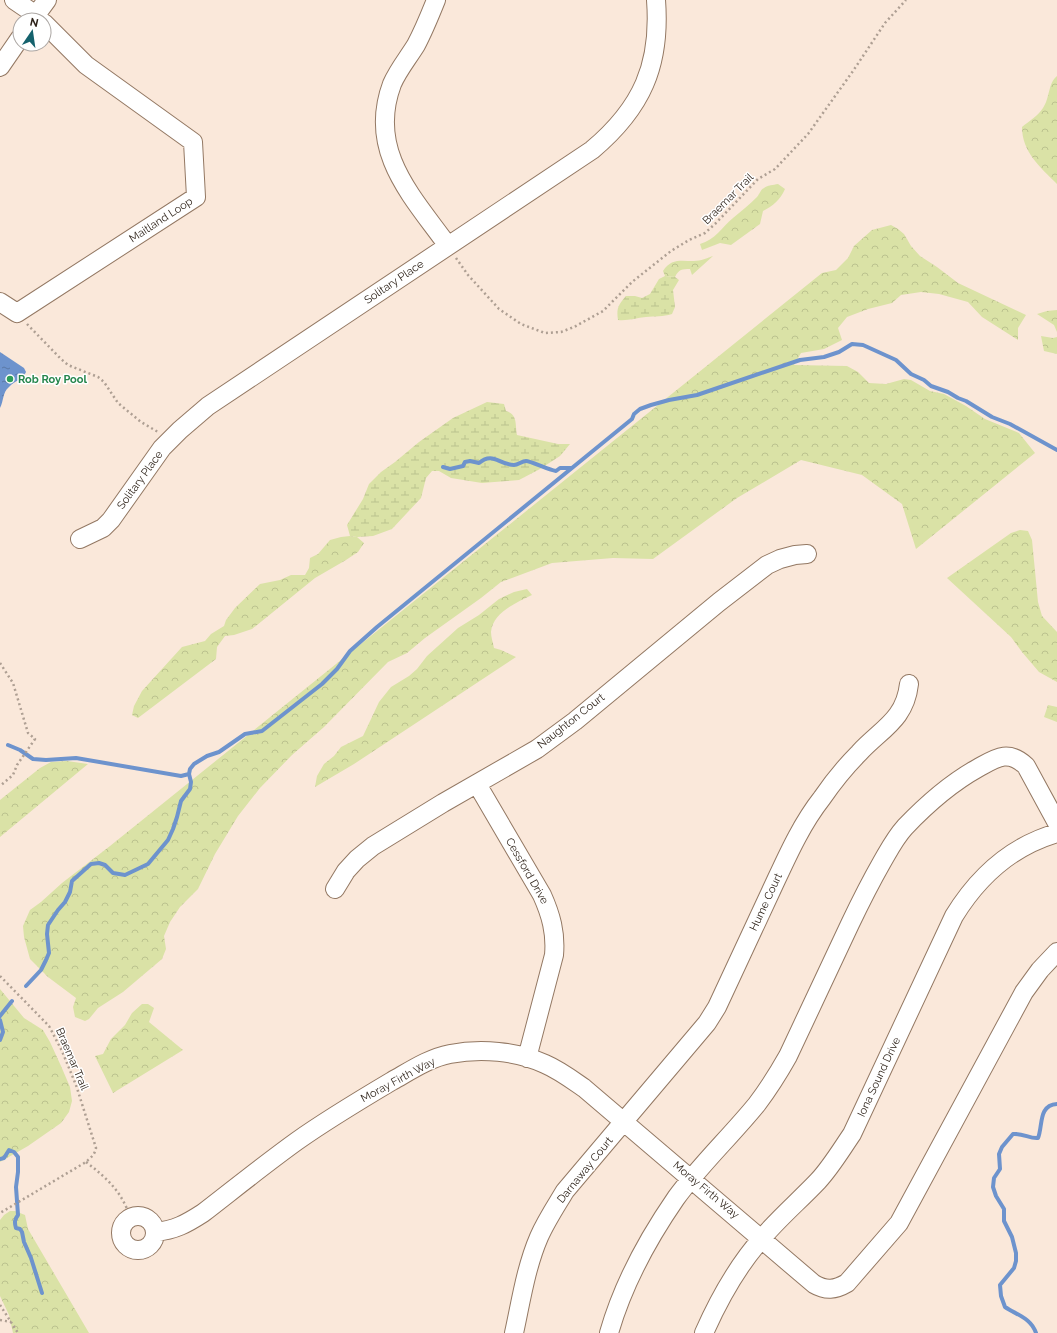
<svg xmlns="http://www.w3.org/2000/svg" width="1057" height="1333" font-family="Raleway,sans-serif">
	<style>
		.forest { fill: url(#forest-crowns) }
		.wetland { fill: url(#wetland-marsh) }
		.water { fill: url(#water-ripples) }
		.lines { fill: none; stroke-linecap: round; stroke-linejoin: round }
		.stream { stroke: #6d93cd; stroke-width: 4 }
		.minor-casing { stroke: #937863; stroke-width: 20 }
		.path { stroke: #ae9f93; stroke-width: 2.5; stroke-dasharray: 2 3; stroke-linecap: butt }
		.minor { stroke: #fff; stroke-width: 18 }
		.leisure-dot { fill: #2e9e5b; stroke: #fff; stroke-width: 1.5 }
		.labels { text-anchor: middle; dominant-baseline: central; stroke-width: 3; stroke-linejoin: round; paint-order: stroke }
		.street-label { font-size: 11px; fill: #2f241b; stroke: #fff }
		.leisure-label { font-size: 11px; font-weight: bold; fill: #27864d; stroke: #fff; text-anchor: start }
	</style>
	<defs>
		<pattern id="forest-crowns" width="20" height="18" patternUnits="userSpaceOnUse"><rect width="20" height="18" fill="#dae2a6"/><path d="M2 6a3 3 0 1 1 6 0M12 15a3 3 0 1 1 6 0" fill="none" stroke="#bbc28e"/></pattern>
		<pattern id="wetland-marsh" width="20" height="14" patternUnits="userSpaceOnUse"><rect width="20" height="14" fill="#dae2a6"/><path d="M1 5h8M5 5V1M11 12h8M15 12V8" fill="none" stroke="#bbc28e"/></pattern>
		<pattern id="water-ripples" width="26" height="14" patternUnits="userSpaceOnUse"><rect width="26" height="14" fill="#6d93cd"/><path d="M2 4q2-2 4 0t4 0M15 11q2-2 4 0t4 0" fill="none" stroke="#5a78a6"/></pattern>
	</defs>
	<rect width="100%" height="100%" fill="#fae8da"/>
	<path class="forest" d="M 1057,76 L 1057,184 C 1040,167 1022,152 1022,127 C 1029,121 1038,116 1043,108 C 1050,98 1048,83 1057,76 Z
		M 778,184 L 785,189 C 780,200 773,206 763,211 L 760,224 L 731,245 L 720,243 L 702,250 L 700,244 C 715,240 722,227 733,218 C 741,211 749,205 757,197 C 760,194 760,190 764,188 C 768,185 773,185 778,184 Z
		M 891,225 L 898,229 L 904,234 L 911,246 L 920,256 L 937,267 L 958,283 L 1026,315 L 1018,328 L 1018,340 L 982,317 L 968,302 L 939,294 L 921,292 L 901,295 L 892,303 L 868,309 L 847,317 L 838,328 L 842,340 L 824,349 L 801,353 L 794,365 L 847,366 L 858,372 L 869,383 L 886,384 L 904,379 L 911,380 L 930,391 L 944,394 L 966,406 L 985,419 L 1019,433 L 1035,453 L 916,549 L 902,504 L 862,475 L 801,460 L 737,498 L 653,559 L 613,558 L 552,563 L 501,582 L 481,598 L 425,638 L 407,653 L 388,662 L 324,727 L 292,755 L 260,788 L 238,816 L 215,854 L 198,889 L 180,907 L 170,922 L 164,936 L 166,949 L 162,959 L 123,992 L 98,1008 L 89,1019 L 85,1021 L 75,1017 L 73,1007 L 76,998 L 48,977 L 30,959 L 24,937 L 23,926 L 30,910 L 41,902 L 62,883 L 110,846 L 822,273 L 836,270 L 848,258 L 854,246 L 872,230 Z
		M 713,256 L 692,275 L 690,269 C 682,269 679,269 675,277 L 665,276 L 663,271 C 671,258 681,261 694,261 C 701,261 707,258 713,256 Z
		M 1057,310 L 1057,332 L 1054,325 L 1037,314 L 1047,311 Z
		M 1041,336 L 1053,338 L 1057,337 L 1057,354 L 1044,351 Z
		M 1020,530 L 1028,531 L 1032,540 L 1038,602 L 1042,616 L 1057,632 L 1057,682 L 1039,672 L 1022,652 L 1011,637 L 947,578 L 1011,533 Z
		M 350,536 L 357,537 L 364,543 L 358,552 L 346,560 L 315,578 L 252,629 L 234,635 L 225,636 L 217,647 L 216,659 L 138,718 L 132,715 L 134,706 L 142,691 L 182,647 L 205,641 L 211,634 L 224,626 L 226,620 L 235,608 L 260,584 L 280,580 L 291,575 L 305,575 L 309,568 L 310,558 L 318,554 L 330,540 L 341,537 Z
		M 527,589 L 532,595 C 516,603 493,612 491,632 C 491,637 493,643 494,648 L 501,650 L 516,657 L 354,764 L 315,787 L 317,776 L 324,764 L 334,756 L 341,747 L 363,736 L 379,702 L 391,687 L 409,676 L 417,669 L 427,656 L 458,628 L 479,615 L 499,599 L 514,592 Z
		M 1048,705 L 1057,707 L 1057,722 L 1044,717 Z
		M 67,761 L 88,764 L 0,837 L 0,800 L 40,768 L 51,762 Z
		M 0,989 L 24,1018 L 43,1030 L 50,1042 L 61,1066 L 70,1087 L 72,1101 L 69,1112 L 61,1123 L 28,1146 L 0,1162 Z
		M 142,1004 L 148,1004 L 154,1008 L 149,1022 L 183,1050 L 113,1093 L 95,1056 L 103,1054 L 111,1039 L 125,1025 L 132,1013 Z
		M 10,1211 L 15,1211 L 25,1215 L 28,1229 L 89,1333 L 13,1333 L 9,1315 L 0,1296 L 0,1220 L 4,1215 Z"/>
	<path class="wetland" d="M 665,276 L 675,277 L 679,280 L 673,290 L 675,307 L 672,314 C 663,317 655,316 646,317 C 636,318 628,321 618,320 C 616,308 619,304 626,296 L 635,296 L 642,298 L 650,294 L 659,279 Z
		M 487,402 L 504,404 L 506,411 C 518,415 515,424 517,435 L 558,444 L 570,444 L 560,456 L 540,469 L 519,480 L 482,483 L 451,478 L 439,471 L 432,471 L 426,478 L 421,498 L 392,529 L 373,536 L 357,537 L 350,536 L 347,525 L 363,499 L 369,484 L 381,472 L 395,462 L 419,442 L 453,418 Z"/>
	<path class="water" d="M 0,352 L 24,368 L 26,372 C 22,381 15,380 9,387 C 2,393 4,401 0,408 Z"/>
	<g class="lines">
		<path class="stream" d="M 443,467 L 450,469 L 463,466 L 465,462 L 470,461 L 479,463 C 493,451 499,465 514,465 C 518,465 522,461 526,461 C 531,461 548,470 556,471 L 560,468 L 571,468
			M 8,745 L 20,750 L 33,759 L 46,760 L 76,758 L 181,776 L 189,774
			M 26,986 L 41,970 L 46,960 L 49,953 L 47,934 L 48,925 L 58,910 L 65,902 L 70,892 L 72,881 L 91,864 L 99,863 L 105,865 L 113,873 L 125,875 L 148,864 L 168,840 L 173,829 L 177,817 L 181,801 L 190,789 L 191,782 L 189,774 L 190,769 L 194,764 L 207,756 L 219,752 L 245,734 L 262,731 L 322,684 L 337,669 L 350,651 L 377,627 L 632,419 L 634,414 L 640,409 L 651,405 L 669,400 L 697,395 L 800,360 L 824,357 L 839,352 L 852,344 L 863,345 L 896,360 L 911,374 L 924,380 L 931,386 L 948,392 L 958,398 L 966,401 L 992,417 L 1010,424 L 1057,450
			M 0,1016 L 12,1001
			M 0,1020 L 3,1032 L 0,1040
			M 0,1159 L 4,1158 L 9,1150 L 14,1152 L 18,1157 L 18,1172 L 16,1187 L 18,1215 C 15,1219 14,1222 16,1228 L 20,1229 L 22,1232 L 24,1242 L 31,1258 L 42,1293
			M 1036,1333 C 1031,1318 1017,1315 1005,1307 L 1001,1296 L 1000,1285 L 1014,1268 L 1016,1261 L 1016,1253 L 1012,1237 L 1004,1221 L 1004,1209 L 996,1196 L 993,1187 L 994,1178 L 1000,1169 L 999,1154 L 1002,1147 L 1013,1134 C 1023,1133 1030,1139 1038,1138 C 1043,1126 1038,1105 1057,1104"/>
		<defs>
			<path id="minor" d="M 14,0 L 36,15 L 47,0
				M 436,0 C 430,15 424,30 416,45 C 408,58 398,70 392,84 C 367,151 412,196 448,246
				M 0,67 L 20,38
				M 0,302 L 17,313 L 196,197 L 193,142 L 86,65 L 44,23
				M 80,539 L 103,528 L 111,520 L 162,448 L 180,430 L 208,406 L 592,150 C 642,108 661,65 656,0
				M 477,784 L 542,895 C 551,915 556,933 554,955 L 527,1058
				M 335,889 L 346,871 L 357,859 L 373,846 L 443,803 L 537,749 L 575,721 L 719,602 L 767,565 L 780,559 L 795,555 L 807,554
				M121 1233a17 17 0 1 1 34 0a17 17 0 1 1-34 0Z
				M 155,1232 C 175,1230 186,1224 203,1213 C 234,1189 265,1164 297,1141 C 328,1119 360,1100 392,1081 C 410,1071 429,1058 450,1054 C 481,1048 516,1051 545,1064 C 559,1070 571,1079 584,1088 L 814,1284 C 826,1291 835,1290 847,1283 L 899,1223 L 1024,992 L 1040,970 L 1057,952
				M 514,1333 C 521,1301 526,1267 539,1237 C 546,1221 556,1206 565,1191 L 707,1023 L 717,1007 C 735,968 753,930 771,891 C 786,859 800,826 822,798 C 833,782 845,767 859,753 C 881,729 905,720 909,684
				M 609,1333 C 623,1284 647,1240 676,1198 C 700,1165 731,1136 757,1104 C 769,1088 779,1072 788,1056 C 809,1012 829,968 850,924 C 860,903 870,883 882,862 C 889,850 895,838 905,827 C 926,805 951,783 978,768 C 996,758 1008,749 1026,766 L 1057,823
				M 704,1333 C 719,1299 738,1265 763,1237 C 780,1217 800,1200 818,1181 C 831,1167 841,1150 852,1134 L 954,916 C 978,877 1012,846 1057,833"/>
		</defs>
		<use href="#minor" class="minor-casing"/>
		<path class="path" d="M 456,258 L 468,275 L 499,309 L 521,324 L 545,333 L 561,332 L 574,327 L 603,311 L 632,282 L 671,251 L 689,240 L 705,233 L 716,223 L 758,179 L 775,169 L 808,134 L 853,71 L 885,23 L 906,0
			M 27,324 L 61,359 L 68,365 L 98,377 L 104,382 L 118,403 L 141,422 L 158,432
			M 0,663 L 13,683 L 28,733 L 35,739 L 17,765 L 13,775 L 0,786
			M 0,976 L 49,1026 L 62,1051 L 76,1085 L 96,1148 C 95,1155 90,1158 86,1162 L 0,1213
			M 86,1162 C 107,1178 122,1192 130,1217
			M 0,1305 L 18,1333
			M 0,1320 L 11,1322"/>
		<use href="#minor" class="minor"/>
	</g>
	<circle class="leisure-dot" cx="10" cy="379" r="4"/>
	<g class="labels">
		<g class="street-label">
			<text transform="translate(728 199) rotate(-45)">Braemar Trail</text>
			<text transform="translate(161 220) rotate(-33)">Maitland Loop</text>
			<text transform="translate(394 282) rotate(-34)">Solitary Place</text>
			<text transform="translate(140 480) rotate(-54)">Solitary Place</text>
			<text transform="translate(571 721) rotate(-38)">Naughton Court</text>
			<text transform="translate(527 871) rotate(60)">Cessford Drive</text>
			<text transform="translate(766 902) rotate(-65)">Hume Court</text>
			<text transform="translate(72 1059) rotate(67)">Braemar Trail</text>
			<text transform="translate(879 1077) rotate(-65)">Iona Sound Drive</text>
			<text transform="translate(398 1080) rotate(-28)">Moray Firth Way</text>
			<text transform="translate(585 1170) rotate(-51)">Darnaway Court</text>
			<text transform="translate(706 1190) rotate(40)">Moray Firth Way</text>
		</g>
		<g class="leisure-label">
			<text x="18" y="379">Rob Roy Pool</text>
		</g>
	</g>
	<g transform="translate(32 32) rotate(13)"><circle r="19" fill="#ffffff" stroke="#aca7a4"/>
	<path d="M0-3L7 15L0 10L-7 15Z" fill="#15626d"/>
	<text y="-6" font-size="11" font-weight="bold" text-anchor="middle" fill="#2f241b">N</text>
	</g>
</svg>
